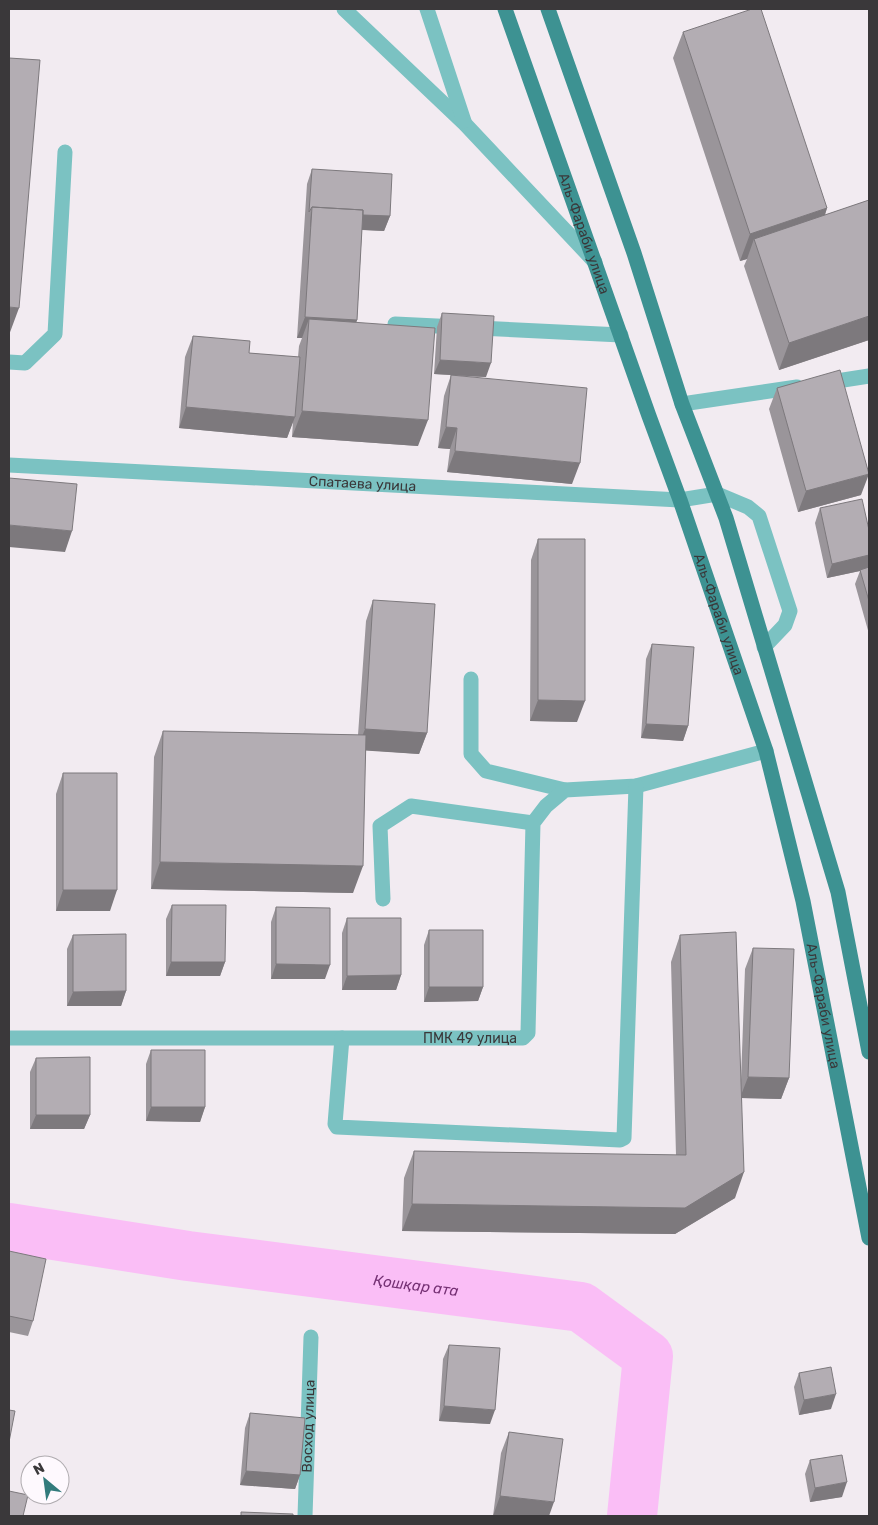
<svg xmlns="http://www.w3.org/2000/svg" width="878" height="1525" font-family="Rubik,sans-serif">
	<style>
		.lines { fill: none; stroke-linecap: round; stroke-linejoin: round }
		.river { stroke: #fabef6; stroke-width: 50 }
		.minor { stroke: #7bc2c2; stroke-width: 15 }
		.major { stroke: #3d9292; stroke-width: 15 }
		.wall { fill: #9a959a }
		.shaded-wall { fill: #7d797d }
		.building { fill: #b3adb3; stroke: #7d797d }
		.labels { text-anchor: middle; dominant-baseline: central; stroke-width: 4.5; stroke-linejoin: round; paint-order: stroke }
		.street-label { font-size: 14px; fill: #3a383a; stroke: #fef9fe }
		.water-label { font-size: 15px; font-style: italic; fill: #753174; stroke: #fef9fe }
	</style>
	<rect width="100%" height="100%" fill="#f2ebf1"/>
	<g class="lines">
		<path class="river" id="s1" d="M 9,1228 L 188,1256 L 581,1307 L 648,1356 L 632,1516"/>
		<g class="minor">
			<path d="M 344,9 L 465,124 L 595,262"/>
			<path d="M 427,9 L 464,121"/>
			<path d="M 395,324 L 621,335"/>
			<path d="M 9,362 L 25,363 L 55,334 L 65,152"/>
			<path d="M 824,383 L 869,376"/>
			<path d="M 682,404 L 797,387"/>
			<path id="s2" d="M 9,465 L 680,500 L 717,494 L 748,507 L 759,516 L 790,611 L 785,625 L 764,647"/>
			<path d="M 471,679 L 471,754 L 486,771 L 565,790"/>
			<path d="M 383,899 L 380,826 L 411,806 L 533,823"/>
			<path id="s3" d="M 9,1038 L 523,1038 L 528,1033 L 533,823 L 546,806 L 565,790 L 636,786 L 766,751"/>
			<path d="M 342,1038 L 335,1124 L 337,1127 L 620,1140 L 624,1138 L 636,786"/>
			<path id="s4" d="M 305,1516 L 311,1337"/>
		</g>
		<g class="major">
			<path id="s5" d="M 505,9 L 649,416 L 680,500 L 766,751 L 803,901 L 869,1238"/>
			<path d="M 548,9 L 634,253 L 682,404 L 726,518 L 838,892 L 869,1052"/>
		</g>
	</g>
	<path class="wall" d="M 683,32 L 827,208 L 825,215 L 869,200 L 869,340 L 779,370 L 744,266 L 747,259 L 740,261 L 673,58 Z
		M 312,169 L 390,216 L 384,231 L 362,230 L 357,320 L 356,323 L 418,446 L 292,437 L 293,421 L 287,438 L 179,428 L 185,357 L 193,336 L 249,353 L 298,357 L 299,346 L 302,338 L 297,338 L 307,184 Z
		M 442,313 L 486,377 L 456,376 L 572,484 L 447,472 L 450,449 L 438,448 L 444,396 L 451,375 L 434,374 L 437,327 Z
		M 777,388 L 861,495 L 798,512 L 769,409 Z
		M 820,508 L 869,530 L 869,634 L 855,584 L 860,571 L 827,578 L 815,523 Z
		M 538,539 L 577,722 L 530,721 L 531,560 Z
		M 373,600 L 427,733 L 419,754 L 366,750 L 353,893 L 151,889 L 154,757 L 163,731 L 358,735 L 366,621 Z
		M 652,644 L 688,726 L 683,741 L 641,738 L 646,659 Z
		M 63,773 L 110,911 L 56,911 L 56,794 Z
		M 172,905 L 225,962 L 220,976 L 166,976 L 166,919 Z
		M 276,907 L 325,979 L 271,979 L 271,922 Z
		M 347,918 L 401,975 L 396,990 L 342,990 L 342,933 Z
		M 429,930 L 483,987 L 478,1001 L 424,1002 L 424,945 Z
		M 73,935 L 126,991 L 121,1006 L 67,1006 L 67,949 Z
		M 680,935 L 741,1080 L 745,969 L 753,948 L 789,1078 L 781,1099 L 742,1098 L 735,1198 L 675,1234 L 402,1231 L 404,1178 L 414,1151 L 676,1155 L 671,962 Z
		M 151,1050 L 205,1107 L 200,1122 L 146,1121 L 146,1064 Z
		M 36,1058 L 90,1115 L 84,1129 L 30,1129 L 30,1072 Z
		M 9,1251 L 33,1321 L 28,1336 L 9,1332 Z
		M 449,1345 L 490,1424 L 439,1421 L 443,1359 Z
		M 799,1373 L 831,1409 L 799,1415 L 794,1387 Z
		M 250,1413 L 300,1475 L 295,1489 L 240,1485 L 245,1428 Z
		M 509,1432 L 549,1516 L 493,1516 L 501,1453 Z
		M 810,1460 L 842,1497 L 810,1502 L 805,1474 Z"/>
	<path class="shaded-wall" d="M 827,208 L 818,235 L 754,239 L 747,259 L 740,261 L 750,234 Z
		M 311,212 L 390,216 L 384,231 L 310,227 Z
		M 9,307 L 19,308 L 9,335 Z
		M 869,316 L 869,340 L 779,370 L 789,343 Z
		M 305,317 L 357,320 L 349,341 L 309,319 L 302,338 L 297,338 Z
		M 440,360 L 491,363 L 486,377 L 434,374 Z
		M 186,407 L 295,417 L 287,438 L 179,428 Z
		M 302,411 L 428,420 L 418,446 L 292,437 Z
		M 446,427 L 457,428 L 450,449 L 438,448 Z
		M 455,451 L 580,463 L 572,484 L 447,472 Z
		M 869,474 L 861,495 L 798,512 L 806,491 Z
		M 9,525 L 72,531 L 65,552 L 9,547 Z
		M 869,555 L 869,569 L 827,578 L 832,564 Z
		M 538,700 L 585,701 L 577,722 L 530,721 Z
		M 646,724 L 688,726 L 683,741 L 641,738 Z
		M 365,729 L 427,733 L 419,754 L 357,750 Z
		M 160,862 L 363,866 L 353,893 L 151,889 Z
		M 63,890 L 117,890 L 110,911 L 56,911 Z
		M 171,962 L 225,962 L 220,976 L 166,976 Z
		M 276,964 L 330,965 L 325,979 L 271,979 Z
		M 401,975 L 396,990 L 342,990 L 347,976 Z
		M 429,987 L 483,987 L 478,1001 L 424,1002 Z
		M 126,991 L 121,1006 L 67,1006 L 73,992 Z
		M 748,1077 L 789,1078 L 781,1099 L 740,1098 Z
		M 151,1107 L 205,1107 L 200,1122 L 146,1121 Z
		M 36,1115 L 90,1115 L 84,1129 L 30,1129 Z
		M 744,1172 L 735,1198 L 675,1234 L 402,1231 L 412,1204 Z
		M 836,1394 L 831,1409 L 799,1415 L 804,1400 Z
		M 444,1406 L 495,1410 L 490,1424 L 439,1421 Z
		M 246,1471 L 300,1475 L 295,1489 L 240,1485 Z
		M 847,1482 L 842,1497 L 810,1502 L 815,1488 Z
		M 500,1496 L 554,1502 L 549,1516 L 493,1516 Z"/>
	<path class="building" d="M 752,9 L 761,9 L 827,208 L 750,234 L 683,32 Z
		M 9,58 L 40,60 L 19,308 L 9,307 Z
		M 312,169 L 392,174 L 390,216 L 363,215 L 363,210 L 312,207 L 309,212 Z
		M 869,200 L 869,316 L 789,343 L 754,239 Z
		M 312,207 L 363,210 L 357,320 L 305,317 Z
		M 442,313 L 494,316 L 491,363 L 440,360 Z
		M 309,319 L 435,328 L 428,420 L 302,411 Z
		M 193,336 L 250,341 L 249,353 L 300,357 L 295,417 L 186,407 Z
		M 840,370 L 869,474 L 806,491 L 777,388 Z
		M 451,375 L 587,388 L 580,463 L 455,451 L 457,428 L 446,427 Z
		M 9,478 L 77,484 L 72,531 L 9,525 Z
		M 862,499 L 869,530 L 869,555 L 832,564 L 820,508 Z
		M 538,539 L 585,539 L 585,701 L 538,700 Z
		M 869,567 L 869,601 L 860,570 Z
		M 373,600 L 435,604 L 427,733 L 365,729 Z
		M 652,644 L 694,647 L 688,726 L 646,724 Z
		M 163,731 L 366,735 L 363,866 L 160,862 Z
		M 63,773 L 117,773 L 117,890 L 63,890 Z
		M 172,905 L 226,905 L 225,962 L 171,962 Z
		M 276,907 L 330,908 L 330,965 L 276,964 Z
		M 347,918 L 401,918 L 401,975 L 347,976 Z
		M 429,930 L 483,930 L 483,987 L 429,987 Z
		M 736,932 L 744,1172 L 685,1208 L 412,1204 L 414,1151 L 686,1155 L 680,935 Z
		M 126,934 L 126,991 L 73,992 L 73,935 Z
		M 753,948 L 794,949 L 789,1078 L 748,1077 Z
		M 151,1050 L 205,1050 L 205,1107 L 151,1107 Z
		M 90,1057 L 90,1115 L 36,1115 L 36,1058 Z
		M 9,1251 L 46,1259 L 33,1321 L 9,1316 Z
		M 449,1345 L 500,1348 L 495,1410 L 444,1406 Z
		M 831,1367 L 836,1394 L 804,1400 L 799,1373 Z
		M 9,1410 L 15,1411 L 9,1442 Z
		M 250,1413 L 305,1418 L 300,1475 L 246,1471 Z
		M 509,1432 L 563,1439 L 554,1502 L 500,1496 Z
		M 842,1455 L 847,1482 L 815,1488 L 810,1460 Z
		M 9,1491 L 28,1495 L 23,1516 L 9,1516 Z
		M 241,1512 L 293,1514 L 293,1516 L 241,1516 Z"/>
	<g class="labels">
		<g class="street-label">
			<text stroke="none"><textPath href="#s5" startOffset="238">Аль-Фараби улица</textPath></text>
			<text stroke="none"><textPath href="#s2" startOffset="354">Спатаева улица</textPath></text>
			<text stroke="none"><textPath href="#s5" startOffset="642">Аль-Фараби улица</textPath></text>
			<text stroke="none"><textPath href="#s5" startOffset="1048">Аль-Фараби улица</textPath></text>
			<text stroke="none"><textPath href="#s3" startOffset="461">ПМК 49 улица</textPath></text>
			<text stroke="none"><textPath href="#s4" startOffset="90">Восход улица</textPath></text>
		</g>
		<g class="water-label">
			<text stroke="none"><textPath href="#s1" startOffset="411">Қошқар ата</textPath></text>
		</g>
	</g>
	<rect width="878" height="1525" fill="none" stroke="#3a383a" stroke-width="20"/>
	<g transform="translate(45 1480) rotate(331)"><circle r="24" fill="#fef9fe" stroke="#b0acb0"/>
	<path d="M0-4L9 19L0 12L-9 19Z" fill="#327b7c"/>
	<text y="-8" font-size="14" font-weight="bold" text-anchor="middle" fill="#3a383a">N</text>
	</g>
</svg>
